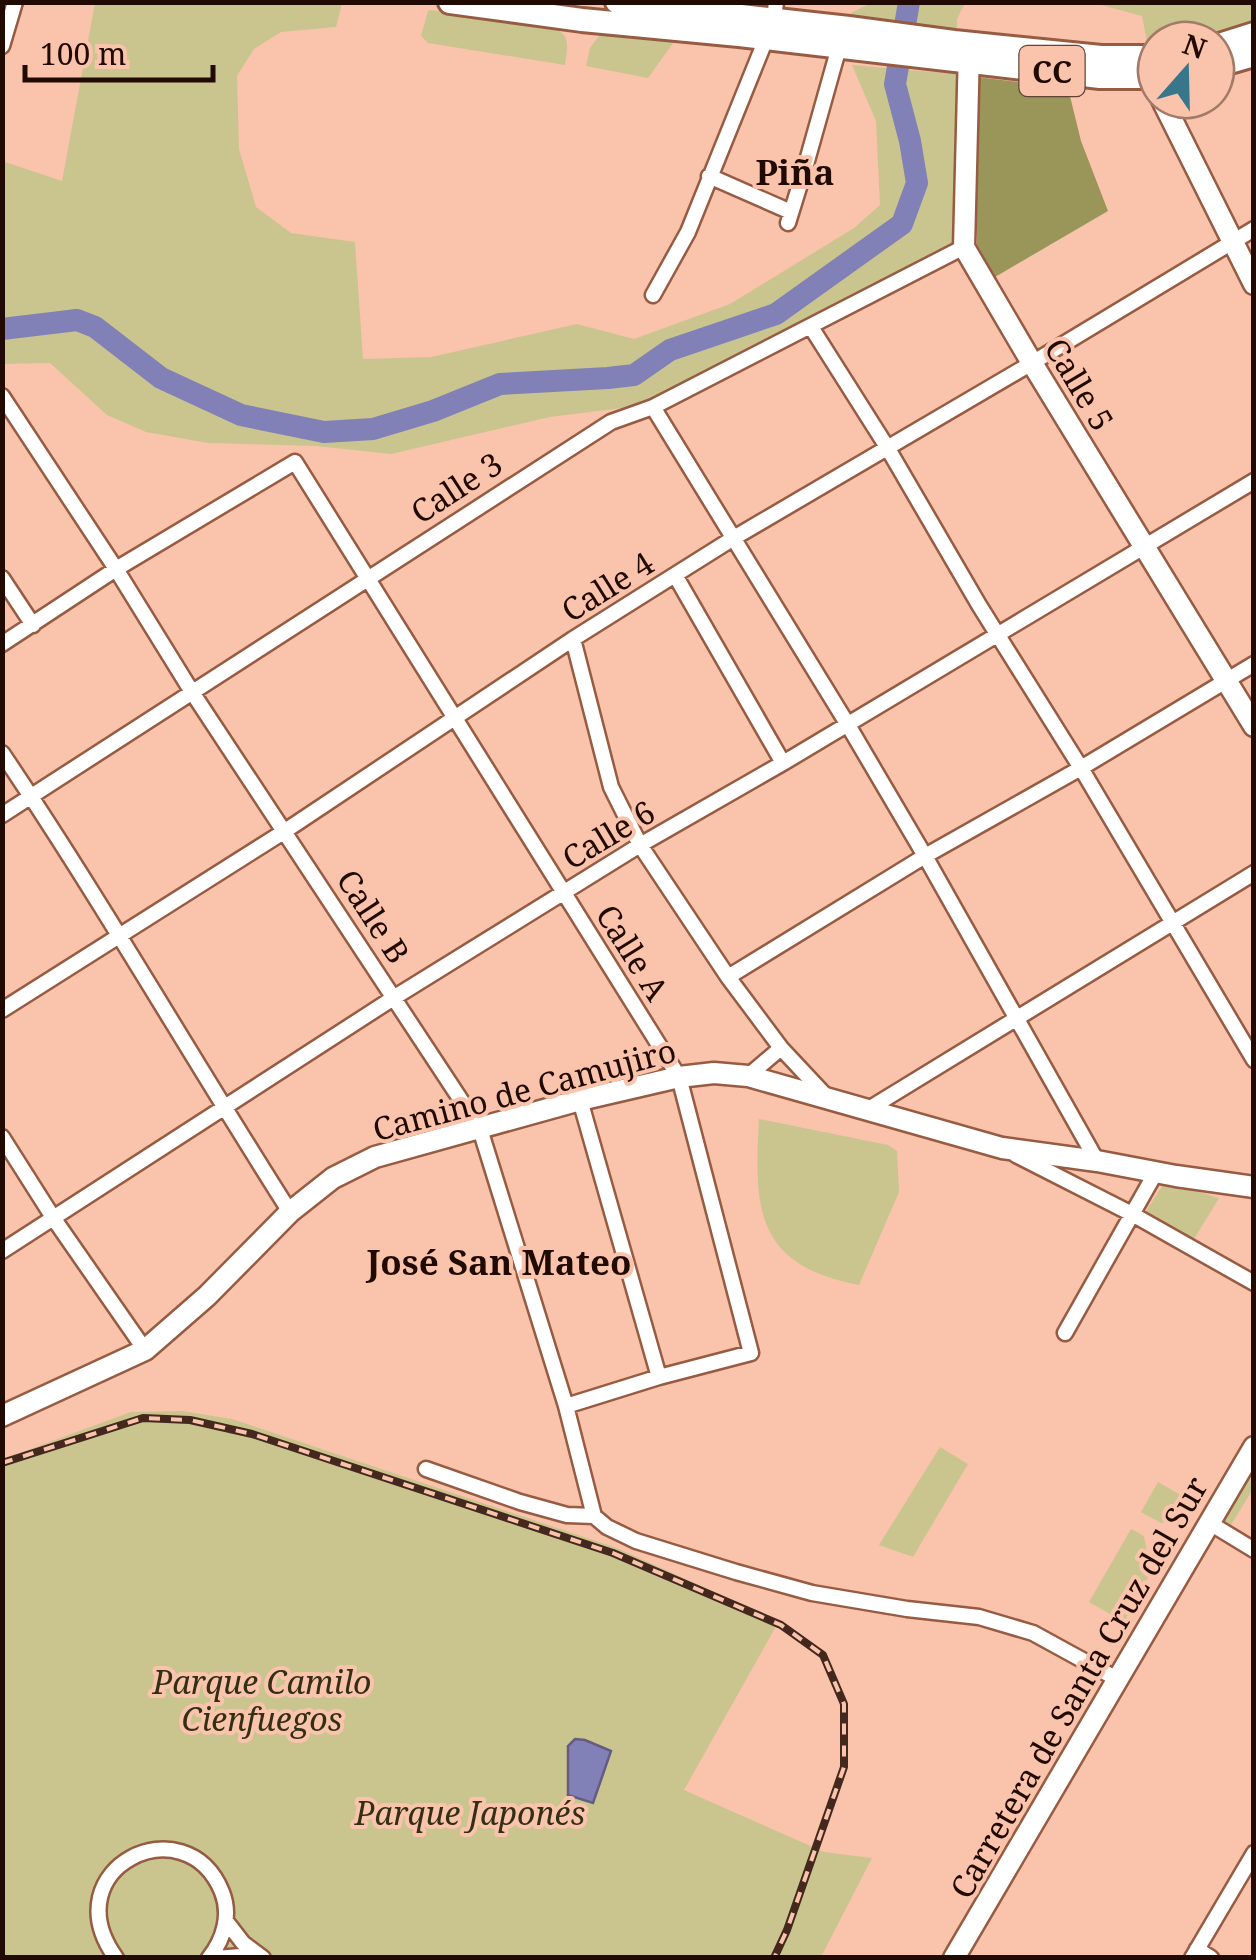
<svg xmlns="http://www.w3.org/2000/svg" width="1256" height="1960" font-family="'Noto Serif',serif">
	<style>
		.green { fill: #cac58f }
		.forest { fill: #9a9558 }
		.water { fill: #8181b7; stroke: #645d81; stroke-width: 2.5 }
		.lines { fill: none; stroke-linecap: round; stroke-linejoin: round }
		.river { stroke: #8181b7; stroke-width: 22 }
		.street-casing { stroke: #975b41; stroke-width: 19 }
		.secondary-casing { stroke: #975b41; stroke-width: 25 }
		.primary-casing { stroke: #975b41; stroke-width: 28 }
		.street { stroke: #fff; stroke-width: 14 }
		.secondary { stroke: #fff; stroke-width: 20 }
		.primary { stroke: #fff; stroke-width: 22 }
		.rail-casing { stroke: #44281d; stroke-width: 8 }
		.rail { stroke: #fac3ac; stroke-width: 4; stroke-dasharray: 11; stroke-linecap: butt }
		.labels { text-anchor: middle; dominant-baseline: central; stroke-width: 8; stroke-linejoin: round; paint-order: stroke }
		.shield { fill: #fac3ac; stroke: #624235; stroke-width: 2.5 }
		.shield-label { font-size: 30px; font-weight: bold; fill: #210a02 }
		.street-label { font-size: 32px; fill: #210a02; stroke: #fac3ac }
		.park-label { font-size: 32px; font-style: italic; fill: #322f13; stroke: #fac3ac }
		.neighbourhood-label { font-size: 35px; font-weight: bold; fill: #210a02; stroke: #fac3ac }
	</style>
	<rect width="100%" height="100%" fill="#fac3ac"/>
	<path class="green" d="M 95,3 L 342,3 L 336,27 L 281,32 L 254,49 L 237,76 L 239,149 L 256,207 L 291,233 L 355,242 L 363,359 L 431,357 L 577,324 L 634,339 L 730,304 L 854,228 L 880,205 L 876,121 L 852,65 L 956,74 L 957,242 L 811,325 L 638,406 L 550,417 L 391,454 L 316,446 L 208,443 L 146,432 L 107,415 L 50,363 L 3,364 L 2,161 L 62,181 Z
		M 871,3 L 965,3 L 957,19 L 957,31 L 852,18 L 851,13 Z
		M 1094,3 L 1253,3 L 1253,21 C 1216,35 1196,40 1156,40 L 1156,46 L 1148,47 L 1142,16 Z
		M 431,10 L 553,27 C 572,36 567,47 565,65 L 428,43 L 421,36 L 428,11 Z
		M 609,35 L 676,39 L 648,78 L 586,66 L 590,48 L 599,36 Z
		M 759,1119 L 888,1145 L 897,1151 L 899,1192 L 859,1285 C 755,1265 754,1209 759,1119 Z
		M 1165,1182 L 1219,1198 L 1194,1239 L 1146,1211 Z
		M 182,1411 L 232,1419 L 617,1548 L 779,1621 L 684,1790 L 824,1852 L 872,1858 L 821,1957 L 3,1958 L 3,1459 L 131,1412 Z
		M 940,1447 L 968,1464 L 913,1557 L 879,1545 Z
		M 1253,1463 L 1253,1489 L 1231,1525 L 1220,1518 Z
		M 1158,1482 L 1191,1501 L 1181,1519 L 1161,1523 L 1141,1512 Z
		M 1131,1529 L 1144,1536 L 1151,1572 L 1124,1622 L 1089,1602 Z"/>
	<path class="forest" d="M 977,77 L 1068,88 L 1081,141 L 1108,211 L 995,277 L 977,245 Z"/>
	<path class="water" d="M 575,1739 L 585,1740 L 611,1751 L 593,1803 L 568,1795 L 568,1746 Z"/>
	<g class="lines">
		<path class="river" d="M 2,329 L 77,320 L 95,327 L 161,378 L 241,415 L 324,432 L 373,429 L 433,411 L 500,384 L 608,378 L 634,375 L 670,350 L 776,314 L 902,224 L 917,183 L 910,141 L 895,84 L 909,2"/>
		<defs>
			<path id="street" d="M 2,46 L 15,2
				M 709,176 L 791,212
				M 788,223 L 805,168 L 839,47
				M 653,295 L 688,232 L 774,19 L 776,2
				M 811,327 L 887,447 L 979,605 L 1081,768 L 1254,1060
				M 2,396 L 116,569 L 192,692 L 480,1129 L 566,1406 L 594,1516
				M 653,407 L 848,725 L 925,856 L 1097,1161
				M 675,575 L 783,763
				M 2,578 L 33,625
				M 573,639 L 611,787 L 640,845 L 728,977 L 781,1048 L 825,1095
				M 2,644 L 116,569 L 295,462 L 679,1077 L 751,1353 L 659,1377 L 566,1406
				M 2,753 C 103,903 193,1060 290,1212
				M 2,815 L 611,422 L 653,407 L 964,247
				M 728,977 L 925,856 L 1081,768 L 1254,664
				M 2,1010 L 285,831 L 573,639 L 732,539 L 1032,363 L 1254,229
				M 748,1076 L 781,1048
				M 580,1100 L 659,1377
				M 867,1110 L 1254,873
				M 2,1137 L 54,1219 L 145,1350
				M 1016,1155 L 1132,1214 L 1254,1283
				M 2,1251 L 395,997 L 640,845 L 783,763 L 1254,481
				M 1065,1333 L 1156,1172
				M 426,1469 L 520,1502 L 567,1515 L 594,1516 L 607,1527 L 636,1541 L 736,1572 L 812,1593 L 907,1609 L 979,1617 L 1033,1633 L 1117,1679
				M 1208,1522 L 1254,1550
				M 226,1921 L 243,1943 L 263,1958
				M 1197,1949 L 1211,1958
				M 116,1958 C 51,1868 186,1803 222,1892 C 231,1915 224,1939 209,1958
				M 216,1958 L 241,1956 L 258,1958
				M 1192,1958 L 1254,1853"/>
			<path id="secondary" d="M 969,49 L 964,247 L 1032,363 L 1254,726
				M 1162,100 L 1254,284
				M 2,1416 L 145,1350 L 207,1296 L 290,1212 L 333,1178 L 375,1157 L 580,1100 L 679,1077 L 714,1073 L 748,1076 L 1002,1148 L 1097,1161 L 1176,1176 L 1254,1187
				M 954,1958 L 1254,1447"/>
			<path id="primary" d="M 450,2 L 582,20 L 739,35 L 1100,77 L 1156,77
				M 617,2 L 849,28 L 954,42 L 1101,57 L 1156,57
				M 1216,46 L 1254,34
				M 1216,66 L 1254,55"/>
		</defs>
		<use href="#street" class="street-casing"/>
		<use href="#secondary" class="secondary-casing"/>
		<use href="#primary" class="primary-casing"/>
		<use href="#street" class="street"/>
		<use href="#secondary" class="secondary"/>
		<use href="#primary" class="primary"/>
		<defs>
			<path id="rail" d="M 2,1463 L 143,1418 L 190,1420 L 252,1434 L 613,1553 L 781,1625 L 823,1655 L 844,1704 L 844,1767 L 787,1930 L 774,1958"/>
		</defs>
		<use href="#rail" class="rail-casing"/>
		<use href="#rail" class="rail"/>
	</g>
	<g class="labels">
		<rect class="shield" x="1019.5" y="46" width="65" height="50" rx="8"/>
		<g class="shield-label">
			<text x="1052" y="71">CC</text>
		</g>
		<g class="street-label">
			<text transform="translate(1080 384) rotate(59)">Calle 5</text>
			<text transform="translate(456 487) rotate(-33)">Calle 3</text>
			<text transform="translate(607 586) rotate(-32)">Calle 4</text>
			<text transform="translate(608 834) rotate(-31)">Calle 6</text>
			<text transform="translate(374 916) rotate(57)">Calle B</text>
			<text transform="translate(633 952) rotate(58)">Calle A</text>
			<text transform="translate(524 1089) rotate(-15)">Camino de Camujiro</text>
			<text transform="translate(1078 1687) rotate(-60)">Carretera de Santa Cruz del Sur</text>
		</g>
		<g class="park-label">
			<text x="262" y="1681">Parque Camilo<tspan x="262" dy="37">Cienfuegos</tspan></text>
			<text x="470" y="1812">Parque Japonés</text>
		</g>
		<g class="neighbourhood-label">
			<text x="795" y="171">Piña</text>
			<text x="499" y="1261">José San Mateo</text>
		</g>
	</g>
	<rect width="1256" height="1960" fill="none" stroke="#210a02" stroke-width="10"/>
	<g transform="translate(1186 70) rotate(20)"><circle r="48" fill="#fac3ac" stroke="#a37968" stroke-width="2.5"/>
	<path d="M0-8L18 38L0 25L-18 38Z" fill="#38768c"/>
	<text y="-15" font-size="28" font-weight="bold" text-anchor="middle" fill="#210a02">N</text>
	</g>
	<path d="M25 65v15h188v-15" fill="none" stroke="#210a02" stroke-width="5"/>
	<text x="40" y="65" font-size="30" fill="#210a02" stroke="#fac3ac" stroke-width="8" paint-order="stroke">100 m</text>
</svg>
